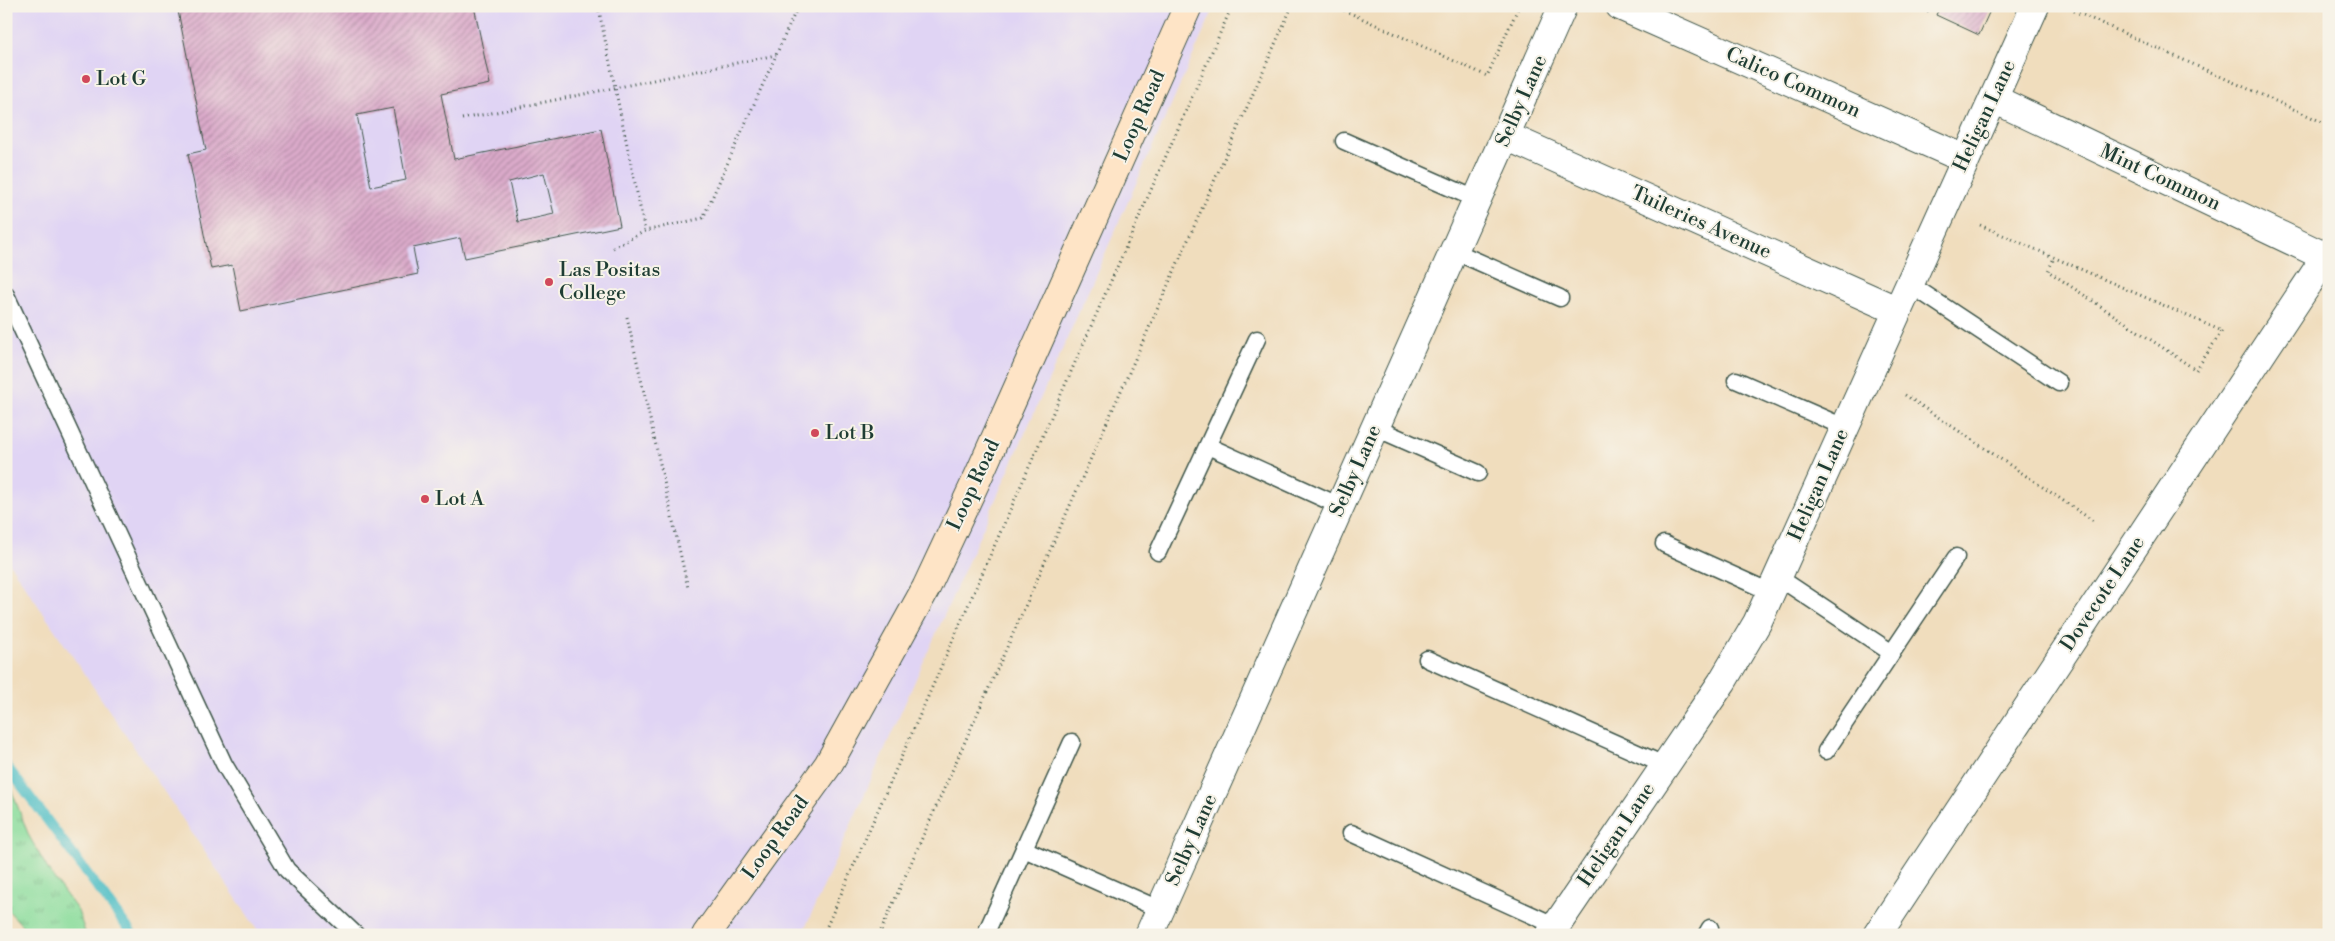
<svg xmlns="http://www.w3.org/2000/svg" width="2335" height="941" viewBox="0 0 2335 941" font-family="'Libre Bodoni',serif">
	<style>
		.built { fill: #e0d4f4 }
		.grass { fill: url(#grass-tufts); stroke: #568d68 }
		.lines { fill: none; stroke-linecap: round; stroke-linejoin: round }
		.stream { stroke: #51bfc6; stroke-width: 10 }
		.building { fill: url(#building-hatch); fill-rule: evenodd }
		.lane-casing { stroke: #3e5549; stroke-width: 19 }
		.street-casing { stroke: #3e5549; stroke-width: 30 }
		.secondary-casing { stroke: #3e5549; stroke-width: 30 }
		.path { stroke: #3e5549; stroke-width: 3; stroke-dasharray: 1 4; stroke-linecap: butt }
		.lane { stroke: #fff; stroke-width: 16 }
		.street { stroke: #fff; stroke-width: 28 }
		.secondary { stroke: #fee4c6; stroke-width: 28 }
		.poi-dot { fill: #d1495b; stroke: #f7f3e8; stroke-width: 2 }
		.labels { text-anchor: middle; dominant-baseline: central; stroke-width: 4; stroke-linejoin: round; paint-order: stroke }
		.poi-label { font-size: 20px; fill: #1f3d34; stroke: #f7f3e8; text-anchor: start }
		.street-label { font-size: 20px; fill: #1f3d34; stroke: #f7f3e8 }
	</style>
	<defs>
		<pattern id="grass-tufts" width="24" height="20" patternUnits="userSpaceOnUse" patternTransform="scale(1.25)"><rect width="24" height="20" fill="#8cdd9d"/><path d="M3 7l-1-3M5 7V3M7 7l1-3M15 17l-1-3M17 17v-4M19 17l1-3" fill="none" stroke="#72b481"/></pattern>
		<pattern id="building-hatch" width="6" height="6" patternUnits="userSpaceOnUse" patternTransform="scale(1.25)"><rect width="6" height="6" fill="#dbaaca"/><path d="M-1 1l2-2M0 6l6-6M5 7l2-2" fill="none" stroke="#b18ca5"/></pattern>
	</defs>
	<rect width="100%" height="100%" fill="#f7f3e8"/>
	<filter id="ink" filterUnits="userSpaceOnUse"><feTurbulence type="fractalNoise" baseFrequency=".02" numOctaves="2"/><feDisplacementMap in="SourceGraphic" scale="10" xChannelSelector="R" yChannelSelector="G"/><feConvolveMatrix kernelMatrix="1 2 1 2 8 2 1 2 1" color-interpolation-filters="sRGB"/></filter>
	<filter id="wash" filterUnits="userSpaceOnUse"><feTurbulence type="fractalNoise" baseFrequency=".0096" numOctaves="4" result="noise"/><feDisplacementMap in="SourceGraphic" scale="20" xChannelSelector="R" yChannelSelector="G"/><feGaussianBlur stdDeviation="1.12" result="paint"/><feColorMatrix in="noise" values="0 0 0 0 0 0 0 0 0 0 0 0 0 0 0 0 0 1.4 0 .05"/><feComposite in="paint" operator="in"/></filter>
	<g filter="url(#wash)">
		<rect width="100%" height="100%" fill="#f0ddbd"/>
		<path class="built" d="M 6,6 L 1215,6 L 802,935 L 261,935 L 6,558 Z"/>
		<path class="grass" d="M 6,776 L 29,836 L 50,873 L 78,911 L 86,935 L 31,935 L 6,908 Z"/>
		<g class="lines">
			<path class="stream" d="M 6,765 L 133,935"/>
		</g>
		<g id="blocks">
			<path class="building" d="M 177,6 L 474,6 L 490,84 L 441,94 L 454,159 L 601,129 L 620,226 L 465,258 L 460,238 L 413,248 L 418,274 L 241,311 L 232,265 L 211,269 L 188,154 L 206,150 ZM 393,108 L 406,180 L 371,187 L 357,115 ZM 544,173 L 554,214 L 518,222 L 509,182 Z
				M 1916,6 L 1930,6 L 1928,12 Z
				M 1940,6 L 1992,6 L 1979,35 L 1936,15 Z"/>
		</g>
	</g>
	<g filter="url(#ink)">
		<use href="#blocks" fill-opacity="0" stroke="#3e5549" stroke-width="1"/>
		<g class="lines">
			<defs>
				<path id="lane" d="M 1344,141 L 1478,200
					M 1454,251 L 1560,298
					M 1908,283 L 2059,383
					M 6,295 L 224,764 L 287,870 L 356,935
					M 1736,380 L 1844,427
					M 1376,428 L 1478,473
					M 1208,446 L 1340,506
					M 1664,544 L 1770,592
					M 1158,552 L 1257,339
					M 1778,577 L 1892,653
					M 1427,659 L 1664,765
					M 1826,751 L 1956,557
					M 1351,833 L 1556,926
					M 1024,849 L 1161,910
					M 985,935 L 1072,742
					M 1706,935 L 1710,928"/>
				<path id="street" d="M 1620,6 L 1965,159
					M 1994,99 L 2326,257
					M 1506,136 L 1896,310
					M 1149,935 L 1563,6
					M 1550,935 L 1722,682 L 1757,623 L 2035,6
					M 1877,935 L 2329,252"/>
				<path id="secondary" d="M 706,935 L 828,765 L 926,588 L 978,477 L 1188,6"/>
			</defs>
			<use href="#lane" class="lane-casing"/>
			<use href="#street" class="street-casing"/>
			<use href="#secondary" class="secondary-casing"/>
			<path class="path" d="M 598,6 L 645,231
				M 1335,6 L 1487,76 L 1519,6
				M 2074,11 L 2329,125
				M 462,119 L 776,55
				M 1980,225 L 2222,331 L 2196,370 L 2048,271 L 2054,258
				M 613,248 L 645,231 L 703,218 L 798,6
				M 627,317 L 688,588
				M 1905,395 L 2095,522
				M 823,935 L 1232,6
				M 879,935 L 1292,6"/>
			<use href="#lane" class="lane"/>
			<use href="#street" class="street"/>
			<use href="#secondary" class="secondary"/>
		</g>
	</g>
	<g class="poi-dot">
		<circle cx="86" cy="79" r="5"/>
		<circle cx="549" cy="282" r="5"/>
		<circle cx="815" cy="433" r="5"/>
		<circle cx="425" cy="499" r="5"/>
	</g>
	<g class="labels">
		<g class="poi-label">
			<text x="96" y="79">Lot G</text>
			<text x="559" y="270">Las Positas<tspan x="559" dy="23">College</tspan></text>
			<text x="825" y="433">Lot B</text>
			<text x="435" y="499">Lot A</text>
		</g>
		<g class="street-label">
			<text transform="translate(1793 83) rotate(24)">Calico Common</text>
			<text transform="translate(1522 101) rotate(-66)">Selby Lane</text>
			<text transform="translate(1140 116) rotate(-66)">Loop Road</text>
			<text transform="translate(1985 116) rotate(-65)">Heligan Lane</text>
			<text transform="translate(2160 178) rotate(25)">Mint Common</text>
			<text transform="translate(1701 223) rotate(24)">Tuileries Avenue</text>
			<text transform="translate(1356 471) rotate(-66)">Selby Lane</text>
			<text transform="translate(974 485) rotate(-65)">Loop Road</text>
			<text transform="translate(1819 485) rotate(-66)">Heligan Lane</text>
			<text transform="translate(2103 594) rotate(-56)">Dovecote Lane</text>
			<text transform="translate(1617 835) rotate(-56)">Heligan Lane</text>
			<text transform="translate(776 838) rotate(-54)">Loop Road</text>
			<text transform="translate(1192 840) rotate(-66)">Selby Lane</text>
		</g>
	</g>
	<rect width="2335" height="941" fill="none" stroke="#f7f3e8" stroke-width="25"/>
</svg>
